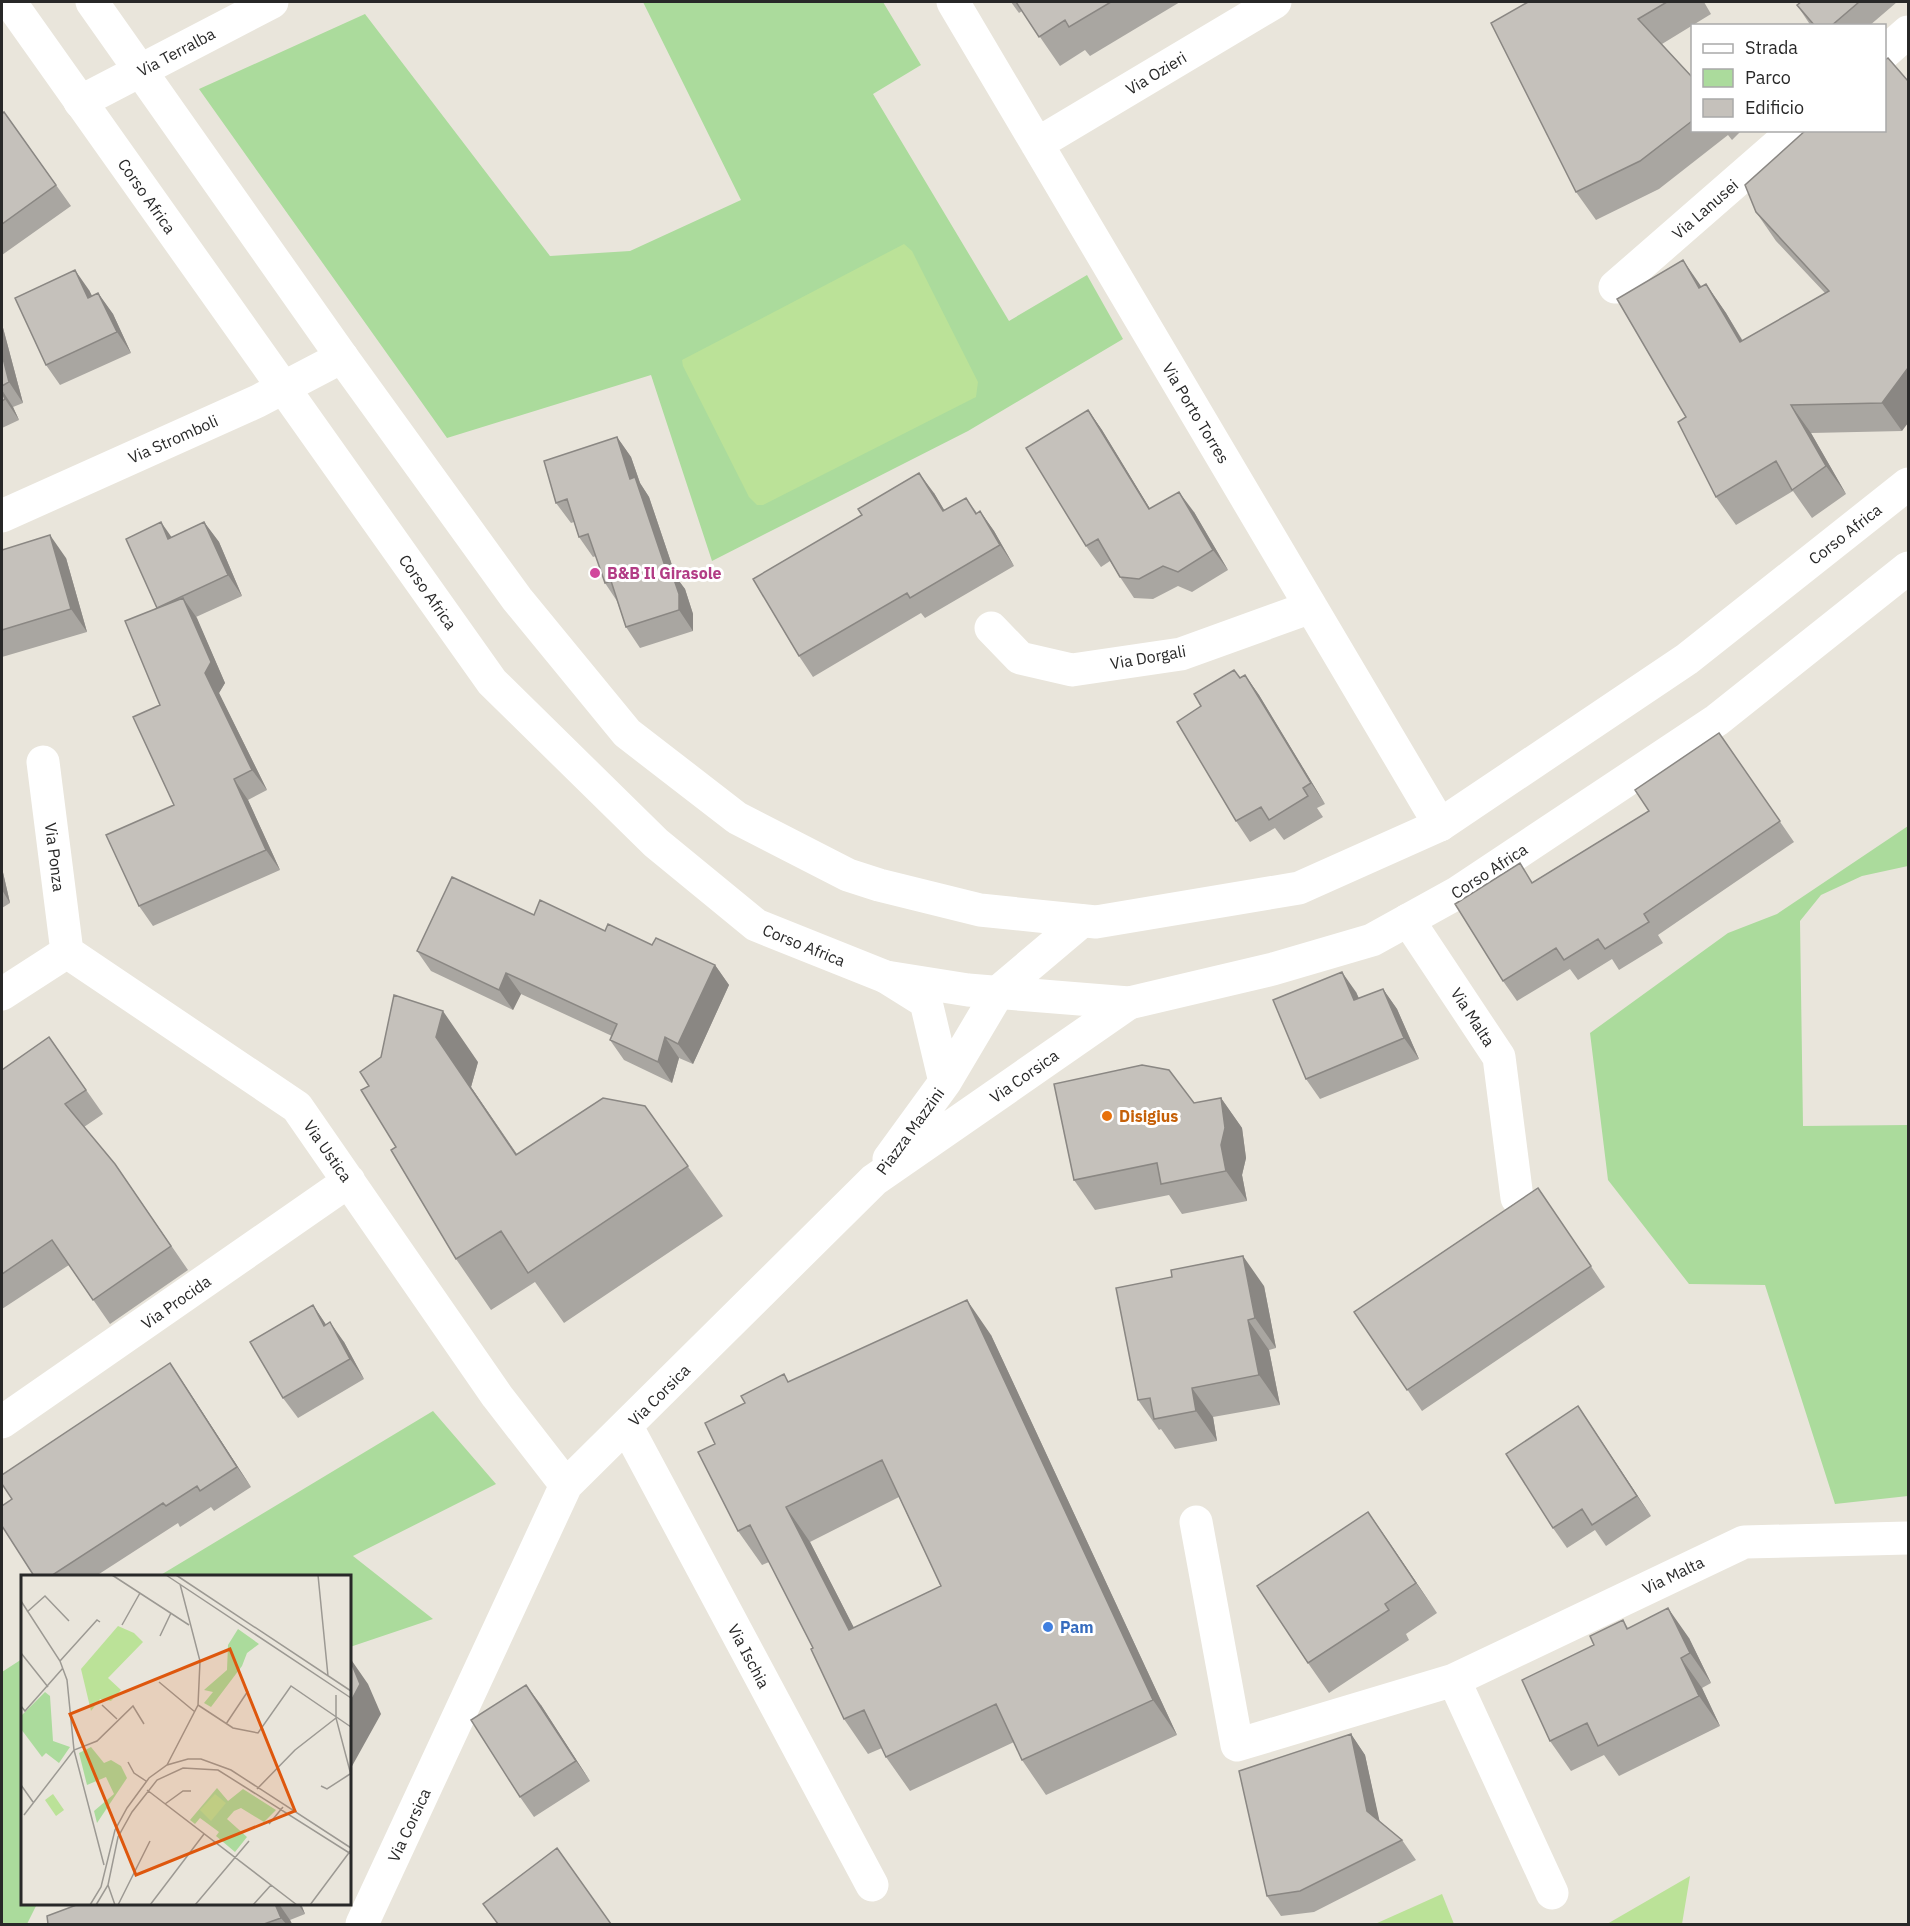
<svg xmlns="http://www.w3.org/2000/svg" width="1910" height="1926" viewBox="0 0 1910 1926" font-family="'IBM Plex Sans',sans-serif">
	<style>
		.green { fill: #abdb9c }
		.pitch { fill: #bbe298 }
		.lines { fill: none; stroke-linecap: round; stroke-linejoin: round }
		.minor { stroke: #fff; stroke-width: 33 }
		.tertiary { stroke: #fff; stroke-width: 33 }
		.wall { fill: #a9a6a1; fill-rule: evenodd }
		.shaded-wall { fill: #8a8783 }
		.building { fill: #c5c1bb; stroke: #8a8783; stroke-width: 1.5; fill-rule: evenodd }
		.hotel-dot { fill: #d1479c; stroke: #fff; stroke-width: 2 }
		.food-dot { fill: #e8710a; stroke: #fff; stroke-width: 2 }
		.shop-dot { fill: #3f7fe0; stroke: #fff; stroke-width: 2 }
		.labels { text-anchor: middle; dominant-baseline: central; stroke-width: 6; stroke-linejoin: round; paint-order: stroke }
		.street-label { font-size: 16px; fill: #282828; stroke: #fff }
		.hotel-label { font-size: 16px; font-weight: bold; fill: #b23c85; stroke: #fff; text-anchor: start }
		.food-label { font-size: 16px; font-weight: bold; fill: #c56008; stroke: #fff; text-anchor: start }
		.shop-label { font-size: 16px; font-weight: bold; fill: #366cbe; stroke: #fff; text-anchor: start }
		.inset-road { fill: none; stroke: #9c9993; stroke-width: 1.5 }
		.view { fill: #de570d; fill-opacity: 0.15; stroke: #de570d; stroke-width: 3 }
		.inset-edge { fill: none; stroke: #282828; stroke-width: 3 }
	</style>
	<rect width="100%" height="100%" fill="#e9e5db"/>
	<path class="green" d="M 643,2 L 883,2 L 921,65 L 873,94 L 1009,321 L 1087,275 L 1123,339 L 968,431 L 712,561 L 651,375 L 447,438 L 199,89 L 365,14 L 550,256 L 630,251 L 741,200 Z
		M 1908,826 L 1908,866 L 1862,876 L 1821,895 L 1800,921 L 1803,1126 L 1908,1125 L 1908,1496 L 1835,1504 L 1765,1285 L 1689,1284 L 1608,1180 L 1590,1033 L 1728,933 L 1777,914 Z
		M 433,1411 L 496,1484 L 353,1556 L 433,1619 L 350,1647 L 350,1576 L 159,1576 Z
		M 22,1659 L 22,1904 L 37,1904 L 27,1924 L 2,1924 L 2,1672 Z"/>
	<path class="pitch" d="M 904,244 L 912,251 L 978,382 L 976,397 L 763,505 L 757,505 L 749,497 L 683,366 L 682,360 Z
		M 1690,1876 L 1682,1924 L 1607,1924 Z
		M 1442,1894 L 1454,1924 L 1375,1924 Z"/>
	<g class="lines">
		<path class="minor" d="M 953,2 L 1440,825
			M 1884,53 L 1908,32
			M 80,102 L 272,2
			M 1037,144 L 1275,2
			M 1615,287 L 1795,130
			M 2,516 L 258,401 L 342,357
			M 991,628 L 1020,658 L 1072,670 L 1181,654 L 1311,607
			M 43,762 L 67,952
			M 1408,920 L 1499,1057 L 1517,1198
			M 886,977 L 926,1002 L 945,1082 L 889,1159
			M 2,994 L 67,952 L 297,1107 L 497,1396 L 566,1485
			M 945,1082 L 999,991 L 1082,921
			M 2,1422 L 349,1181
			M 627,1427 L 872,1885
			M 1196,1522 L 1237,1745 L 1454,1680 L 1744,1542 L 1908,1538
			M 1454,1680 L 1552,1893
			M 362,1924 L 566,1485 L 874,1180 L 1129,1003"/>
		<path class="tertiary" d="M 10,2 L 492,682 L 656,843 L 756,925 L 886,977 L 968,990 L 1129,1003 L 1273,969 L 1372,940 L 1457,893 L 1717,720 L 1908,568
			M 92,2 L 342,357 L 517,599 L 627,733 L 737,818 L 848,875 L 879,885 L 980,910 L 1096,922 L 1299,888 L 1440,825 L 1687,659 L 1908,484"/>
	</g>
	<path class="wall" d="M 1011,2 L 1180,2 L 1090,56 L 1085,50 L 1060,66 L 1022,11 L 1019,13 Z
		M 1528,2 L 1704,2 L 1711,14 L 1662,44 L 1692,77 L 1692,130 L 1742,130 L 1732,140 L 1728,135 L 1659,189 L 1596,220 L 1576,192 Z
		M 1801,2 L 1897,2 L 1869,26 L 1811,26 L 1797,5 Z
		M 4,112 L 71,206 L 2,255 L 2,114 Z
		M 1806,130 L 1902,431 L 1811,433 L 1846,494 L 1812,518 L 1793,491 L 1736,525 L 1716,497 L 1686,417 L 1701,287 L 1706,284 L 1726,313 L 1743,341 L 1825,293 L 1776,241 L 1756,212 Z
		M 89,290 L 92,296 L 98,293 L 113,314 L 131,353 L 60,385 L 46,365 Z
		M 2,324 L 23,403 L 13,407 L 19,420 L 2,428 Z
		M 1088,410 L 1102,430 L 1150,509 L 1194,512 L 1228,570 L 1192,592 L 1178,586 L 1153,599 L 1134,598 L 1120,577 L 1110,561 L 1101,567 L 1086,546 Z
		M 617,437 L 631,457 L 640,483 L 649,497 L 676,577 L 685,589 L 693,614 L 693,631 L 640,648 L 626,627 L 617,601 L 605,583 L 596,556 L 593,557 L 579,537 L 574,522 L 571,523 L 556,503 Z
		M 934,493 L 944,510 L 966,498 L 977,513 L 980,511 L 994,531 L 1014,566 L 925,618 L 921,613 L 813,677 L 799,656 Z
		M 204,522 L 219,542 L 242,596 L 196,617 L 225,683 L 219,693 L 267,790 L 248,800 L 280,870 L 153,926 L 139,906 L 174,805 L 160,705 L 157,608 L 172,537 Z
		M 2,550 L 66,558 L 87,632 L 2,657 Z
		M 1245,675 L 1259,695 L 1325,804 L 1317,808 L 1323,817 L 1284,840 L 1275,828 L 1250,842 L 1236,821 L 1201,706 Z
		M 1719,733 L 1794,842 L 1658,935 L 1663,943 L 1619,970 L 1612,959 L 1578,980 L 1570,969 L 1517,1001 L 1503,981 L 1533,882 L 1649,811 Z
		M 2,868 L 10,903 L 2,908 Z
		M 534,915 L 605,931 L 715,965 L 729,985 L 693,1064 L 679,1058 L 672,1083 L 624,1060 L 610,1040 L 612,1036 L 521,994 L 513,1010 L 431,971 L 417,951 Z
		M 1383,989 L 1397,1009 L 1419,1059 L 1320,1099 L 1306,1079 L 1356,992 L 1359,998 Z
		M 49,1037 L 103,1114 L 84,1127 L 115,1164 L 188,1270 L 110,1324 L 69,1265 L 2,1309 L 2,1070 Z
		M 478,1062 L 471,1087 L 517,1154 L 645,1106 L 723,1216 L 564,1323 L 535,1282 L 491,1310 L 456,1259 L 396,1147 L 369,1086 Z
		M 1221,1098 L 1242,1128 L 1246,1158 L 1242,1175 L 1247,1201 L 1182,1214 L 1169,1195 L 1095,1210 L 1074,1180 L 1194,1103 Z
		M 1538,1188 L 1605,1287 L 1422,1411 L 1354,1312 Z
		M 1264,1286 L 1276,1348 L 1269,1350 L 1280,1405 L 1213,1417 L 1217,1441 L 1175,1449 L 1161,1429 L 1159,1430 L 1138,1400 Z
		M 313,1305 L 326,1325 L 344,1342 L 364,1379 L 298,1418 L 283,1398 Z
		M 991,1335 L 1177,1735 L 1046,1795 L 1022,1760 L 1014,1742 L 910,1791 L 886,1757 L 882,1748 L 868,1754 L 844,1719 L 813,1648 L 769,1562 L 762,1565 L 738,1531 L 715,1444 L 789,1381 ZM 899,1497 L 941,1586 L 854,1628 L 810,1542 Z
		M 184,1384 L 251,1487 L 214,1511 L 211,1507 L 180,1527 L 178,1523 L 96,1576 L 34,1576 Z
		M 1578,1406 L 1651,1516 L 1606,1546 L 1595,1530 L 1567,1548 L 1553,1528 Z
		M 1368,1512 L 1437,1613 L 1406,1634 L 1409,1640 L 1329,1693 L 1308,1663 Z
		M 1623,1620 L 1628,1628 L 1689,1638 L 1711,1683 L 1702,1688 L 1720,1726 L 1619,1776 L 1604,1755 L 1571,1771 L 1550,1741 L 1594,1645 Z
		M 541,1705 L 590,1781 L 534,1817 L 520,1797 Z
		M 1351,1734 L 1365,1755 L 1379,1821 L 1402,1840 L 1416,1860 L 1314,1912 L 1281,1916 L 1267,1896 Z
		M 79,1904 L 301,1904 L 305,1914 L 290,1920 L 292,1924 L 48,1924 Z"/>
	<path class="shaded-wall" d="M 1683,260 L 1703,289 L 1699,288 Z
		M 75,270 L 89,290 L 103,318 L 88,298 Z
		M 1706,284 L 1726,313 L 1760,371 L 1740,342 Z
		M 98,293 L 113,314 L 131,353 L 117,332 Z
		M 2,324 L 23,403 L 9,382 L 2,354 Z
		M 1908,368 L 1908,423 L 1902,431 L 1882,403 Z
		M 2,390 L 13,407 L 19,420 L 5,399 Z
		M 1791,405 L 1811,433 L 1846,494 L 1826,466 Z
		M 1088,410 L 1102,430 L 1163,530 L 1149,509 Z
		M 617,437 L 631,457 L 640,483 L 649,497 L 676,577 L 685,589 L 693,614 L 693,631 L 679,610 L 666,569 L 630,479 Z
		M 919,473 L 934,493 L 957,531 L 943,511 Z
		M 1179,492 L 1194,512 L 1228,570 L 1213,550 Z
		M 980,511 L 994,531 L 1014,566 L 1000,545 Z
		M 161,522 L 175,542 L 168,539 Z
		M 204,522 L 219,542 L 242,596 L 228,575 Z
		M 50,535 L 66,558 L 87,632 L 71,609 Z
		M 183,598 L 197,618 L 225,683 L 219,693 L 267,790 L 252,770 L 205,673 Z
		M 1245,675 L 1259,695 L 1325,804 L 1311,783 Z
		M 234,779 L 248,800 L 280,870 L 266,850 Z
		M 2,868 L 10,903 L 2,890 Z
		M 715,965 L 729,985 L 693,1064 L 678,1044 Z
		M 1342,972 L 1356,992 L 1368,1021 L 1354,1000 Z
		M 506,973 L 521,994 L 513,1010 L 499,990 Z
		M 1383,989 L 1397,1009 L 1419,1059 L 1404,1038 Z
		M 443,1011 L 478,1062 L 471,1087 L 551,1205 L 436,1037 Z
		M 665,1037 L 679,1058 L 672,1083 L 658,1062 Z
		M 1221,1098 L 1242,1128 L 1246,1158 L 1242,1175 L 1247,1201 L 1226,1171 L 1221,1145 Z
		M 1243,1256 L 1264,1286 L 1276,1348 L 1255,1318 Z
		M 967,1300 L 991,1335 L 1177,1735 L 1153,1700 Z
		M 313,1305 L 327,1326 L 324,1326 Z
		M 1248,1320 L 1269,1350 L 1280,1405 L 1259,1375 Z
		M 330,1322 L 344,1342 L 364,1379 L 350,1359 Z
		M 170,1363 L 184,1384 L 251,1487 L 237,1467 Z
		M 1192,1388 L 1213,1417 L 1217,1441 L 1196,1411 Z
		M 1578,1406 L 1592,1427 L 1651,1516 L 1637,1496 Z
		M 786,1507 L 810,1542 L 873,1665 L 849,1630 Z
		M 1368,1512 L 1389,1542 L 1437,1613 L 1416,1583 Z
		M 1668,1608 L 1689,1638 L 1711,1683 L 1690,1653 Z
		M 350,1658 L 368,1684 L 381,1714 L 351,1768 L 350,1765 Z
		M 1681,1658 L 1702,1688 L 1720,1726 L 1699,1696 Z
		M 526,1685 L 541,1705 L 590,1781 L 576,1761 Z
		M 1351,1734 L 1365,1755 L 1382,1832 L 1367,1811 Z
		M 275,1904 L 279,1904 L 290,1920 L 292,1924 L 286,1924 L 281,1918 Z
		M 298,1904 L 301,1904 L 305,1914 Z"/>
	<path class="building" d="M 1016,2 L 1111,2 L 1069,27 L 1065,20 L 1039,37 Z
		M 1528,2 L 1667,2 L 1638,19 L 1692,77 L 1692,121 L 1640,161 L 1576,192 L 1491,23 Z
		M 1801,2 L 1859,2 L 1831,26 L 1815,26 L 1797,5 Z
		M 1888,58 L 1908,81 L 1908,368 L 1882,403 L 1791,405 L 1826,466 L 1792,490 L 1776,461 L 1716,497 L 1678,422 L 1686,417 L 1617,299 L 1683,260 L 1699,288 L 1706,284 L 1740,342 L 1829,291 L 1756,212 L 1745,185 L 1806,130 L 1884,130 L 1884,61 Z
		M 4,112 L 56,185 L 2,224 L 2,114 Z
		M 75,270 L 88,298 L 98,293 L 117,332 L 46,365 L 15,298 Z
		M 2,354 L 9,382 L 2,386 Z
		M 2,392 L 5,399 L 2,401 Z
		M 1088,410 L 1149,509 L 1179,492 L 1213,550 L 1178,572 L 1163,566 L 1139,579 L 1120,577 L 1098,539 L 1086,546 L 1026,448 Z
		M 617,437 L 630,479 L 635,477 L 666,569 L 670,568 L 679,594 L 679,610 L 626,627 L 611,581 L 605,583 L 588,534 L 579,537 L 567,499 L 556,503 L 544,461 Z
		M 919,473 L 943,511 L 966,498 L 976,514 L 980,511 L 1000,545 L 910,598 L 907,593 L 799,656 L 753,579 L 862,515 L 858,509 Z
		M 161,522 L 168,539 L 204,522 L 228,575 L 157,608 L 126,539 Z
		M 50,535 L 71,609 L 2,630 L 2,550 Z
		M 183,598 L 211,662 L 205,673 L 252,770 L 234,779 L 266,850 L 139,906 L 106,835 L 174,805 L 133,717 L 160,705 L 125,621 Z
		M 1234,670 L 1240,678 L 1245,675 L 1311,783 L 1303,788 L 1308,796 L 1269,820 L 1261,807 L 1236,821 L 1177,722 L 1201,706 L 1194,694 Z
		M 1719,733 L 1780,821 L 1644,914 L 1649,922 L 1605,949 L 1598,939 L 1564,960 L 1556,948 L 1503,981 L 1455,904 L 1520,863 L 1532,883 L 1649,811 L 1635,790 Z
		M 452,877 L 534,915 L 540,900 L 605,931 L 608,924 L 652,945 L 656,938 L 715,965 L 678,1044 L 665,1037 L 658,1062 L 610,1040 L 617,1024 L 506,973 L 499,990 L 417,951 Z
		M 1342,972 L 1354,1000 L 1383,989 L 1404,1038 L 1306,1079 L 1273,1000 Z
		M 394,995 L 443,1011 L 436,1037 L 516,1155 L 603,1098 L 645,1106 L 688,1166 L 528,1273 L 501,1231 L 456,1259 L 391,1150 L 396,1147 L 361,1090 L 369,1086 L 360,1072 L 381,1057 Z
		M 49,1037 L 86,1090 L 65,1104 L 115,1164 L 171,1246 L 93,1300 L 52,1240 L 2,1274 L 2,1070 Z
		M 1142,1065 L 1169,1070 L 1194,1103 L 1221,1098 L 1225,1128 L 1221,1145 L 1226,1171 L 1161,1184 L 1157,1163 L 1074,1180 L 1054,1084 Z
		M 1538,1188 L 1591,1266 L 1407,1390 L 1354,1312 Z
		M 1243,1256 L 1255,1318 L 1248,1320 L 1259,1375 L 1192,1388 L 1196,1411 L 1154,1419 L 1150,1398 L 1138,1400 L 1116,1288 L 1172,1277 L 1171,1270 Z
		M 967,1300 L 1153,1700 L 1022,1760 L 996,1704 L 886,1757 L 864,1710 L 844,1719 L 811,1649 L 813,1648 L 750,1525 L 738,1531 L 698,1452 L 715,1444 L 705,1423 L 745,1403 L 741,1396 L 784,1374 L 788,1382 ZM 882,1460 L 941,1586 L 849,1630 L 786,1507 Z
		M 313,1305 L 324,1326 L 330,1322 L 350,1359 L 283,1398 L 250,1342 Z
		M 170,1363 L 237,1467 L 200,1491 L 197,1486 L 166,1506 L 163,1503 L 51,1576 L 34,1576 L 2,1526 L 2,1506 L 12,1499 L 2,1484 L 2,1475 Z
		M 1578,1406 L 1637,1496 L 1592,1525 L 1582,1509 L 1553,1528 L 1506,1454 Z
		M 1368,1512 L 1416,1583 L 1385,1604 L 1389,1610 L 1308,1663 L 1257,1586 Z
		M 1668,1608 L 1690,1653 L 1681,1658 L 1699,1696 L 1598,1746 L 1587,1723 L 1550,1741 L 1522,1680 L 1594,1645 L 1590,1636 L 1623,1620 L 1627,1629 Z
		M 350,1660 L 360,1684 L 350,1703 Z
		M 526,1685 L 576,1761 L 520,1797 L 471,1720 Z
		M 1351,1734 L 1367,1811 L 1402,1840 L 1300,1891 L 1267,1896 L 1239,1771 Z
		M 557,1848 L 611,1924 L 498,1924 L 483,1904 Z
		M 79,1904 L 275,1904 L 281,1918 L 264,1924 L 48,1924 L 47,1916 Z"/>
	<circle class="hotel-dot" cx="595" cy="573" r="6"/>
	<circle class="food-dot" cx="1107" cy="1116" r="6"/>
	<circle class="shop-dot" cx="1048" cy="1627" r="6"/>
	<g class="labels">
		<g class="street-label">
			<text transform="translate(176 52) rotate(-28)">Via Terralba</text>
			<text transform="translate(1156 73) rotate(-31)">Via Ozieri</text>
			<text transform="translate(147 196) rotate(55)">Corso Africa</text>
			<text transform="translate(1705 209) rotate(-41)">Via Lanusei</text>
			<text transform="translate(1196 413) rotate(59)">Via Porto Torres</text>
			<text transform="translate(173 439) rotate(-24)">Via Stromboli</text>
			<text transform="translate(1845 534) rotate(-38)">Corso Africa</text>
			<text transform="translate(428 592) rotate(55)">Corso Africa</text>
			<text transform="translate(1148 657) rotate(-10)">Via Dorgali</text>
			<text transform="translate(55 857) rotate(83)">Via Ponza</text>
			<text transform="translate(1489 871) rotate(-33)">Corso Africa</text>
			<text transform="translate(804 945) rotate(22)">Corso Africa</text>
			<text transform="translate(1473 1017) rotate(57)">Via Malta</text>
			<text transform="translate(1024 1076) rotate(-35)">Via Corsica</text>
			<text transform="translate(910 1131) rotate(-54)">Piazza Mazzini</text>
			<text transform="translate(328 1151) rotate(55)">Via Ustica</text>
			<text transform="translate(176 1302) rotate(-35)">Via Procida</text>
			<text transform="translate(659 1395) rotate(-45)">Via Corsica</text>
			<text transform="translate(1673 1575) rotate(-26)">Via Malta</text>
			<text transform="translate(749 1656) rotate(62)">Via Ischia</text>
			<text transform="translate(409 1825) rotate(-65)">Via Corsica</text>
		</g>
		<g class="hotel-label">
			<text x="607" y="573">B&amp;B Il Girasole</text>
		</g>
		<g class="food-label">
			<text x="1119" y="1116">Disigius</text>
		</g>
		<g class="shop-label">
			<text x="1060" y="1627">Pam</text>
		</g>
	</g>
	<g transform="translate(21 1575)">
		<rect width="330" height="330" fill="#e9e5db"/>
		<path d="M 217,54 L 238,69 L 226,78 L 221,91 L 190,132 L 183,128 L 192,117 L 183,115 L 206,95 L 207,70 ZM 24,117 L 29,121 L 32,166 L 49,172 L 38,188 L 25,178 L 21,182 L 0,154 L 0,141 ZM 70,172 L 83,188 L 90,185 L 100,191 L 106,203 L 76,248 L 73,236 L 93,219 L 85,202 L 66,210 L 58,178 ZM 196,213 L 207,226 L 222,214 L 255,235 L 243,247 L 220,233 L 213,236 L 206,244 L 226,262 L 214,277 L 195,261 L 198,257 L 179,243 L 174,249 L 169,245 Z" fill="#abdb9c"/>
		<path d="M 97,51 L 113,58 L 122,67 L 87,103 L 100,115 L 90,126 L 79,124 L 70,136 L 60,94 ZM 32,219 L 43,235 L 35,241 L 24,225 ZM 194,219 L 205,228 L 190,246 L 179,235 Z" fill="#bbe298"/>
		<path class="inset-road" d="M 91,0 L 168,50M 145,0 L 330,123M 155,0 L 330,116M 297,0 L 307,101M 0,26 L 39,86 L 46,105 L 53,175 L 83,290M 6,37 L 24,21 L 48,46M 101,50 L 119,18M 139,61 L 150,38M 0,78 L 27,112M 39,86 L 76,45 L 79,47M 138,107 L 174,137M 315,120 L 315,143 L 330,200M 81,130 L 96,144M 177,130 L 212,153 L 237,158 L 270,111 L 330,152M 0,131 L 4,136 L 42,93M 205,149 L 227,116M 107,187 L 113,198 L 125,206M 146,190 L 177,130 L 179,86 L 159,9M 0,210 L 12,227M 300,211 L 306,214 L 329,199M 236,214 L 274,175 L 315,143M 126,215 L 276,330M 144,229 L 162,216 L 170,216M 3,240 L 53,175 L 76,166 L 112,131 L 123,149M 248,249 L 262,232M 87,310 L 94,330M 69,330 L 80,312 L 94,255 L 106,233 L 128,203 L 146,190 L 167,184 L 180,184 L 210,195 L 330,273M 75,330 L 87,310 L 97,262 L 111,237 L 136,205 L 162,193 L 197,195 L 330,279M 97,330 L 129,266M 129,330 L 183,259M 174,330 L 228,266M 232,330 L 250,310M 289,330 L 330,275"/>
		<path class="view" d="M 209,74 L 274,236 L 115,300 L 49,139 Z"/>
		<rect width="330" height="330" class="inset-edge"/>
	</g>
	<rect width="1910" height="1926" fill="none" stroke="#282828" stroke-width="6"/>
	<rect x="1691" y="24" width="195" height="108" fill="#ffffff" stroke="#a9a9a9" stroke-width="1.5"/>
	<rect x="1703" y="44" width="30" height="9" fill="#ffffff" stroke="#a9a9a9" stroke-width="1.5"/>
	<text x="1745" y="54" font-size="18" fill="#282828">Strada</text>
	<rect x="1703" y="69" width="30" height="18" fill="#abdb9c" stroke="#a9a9a9" stroke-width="1.5"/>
	<text x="1745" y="84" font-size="18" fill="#282828">Parco</text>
	<rect x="1703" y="99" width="30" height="18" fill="#c5c1bb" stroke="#a9a9a9" stroke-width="1.5"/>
	<text x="1745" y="114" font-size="18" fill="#282828">Edificio</text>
</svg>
